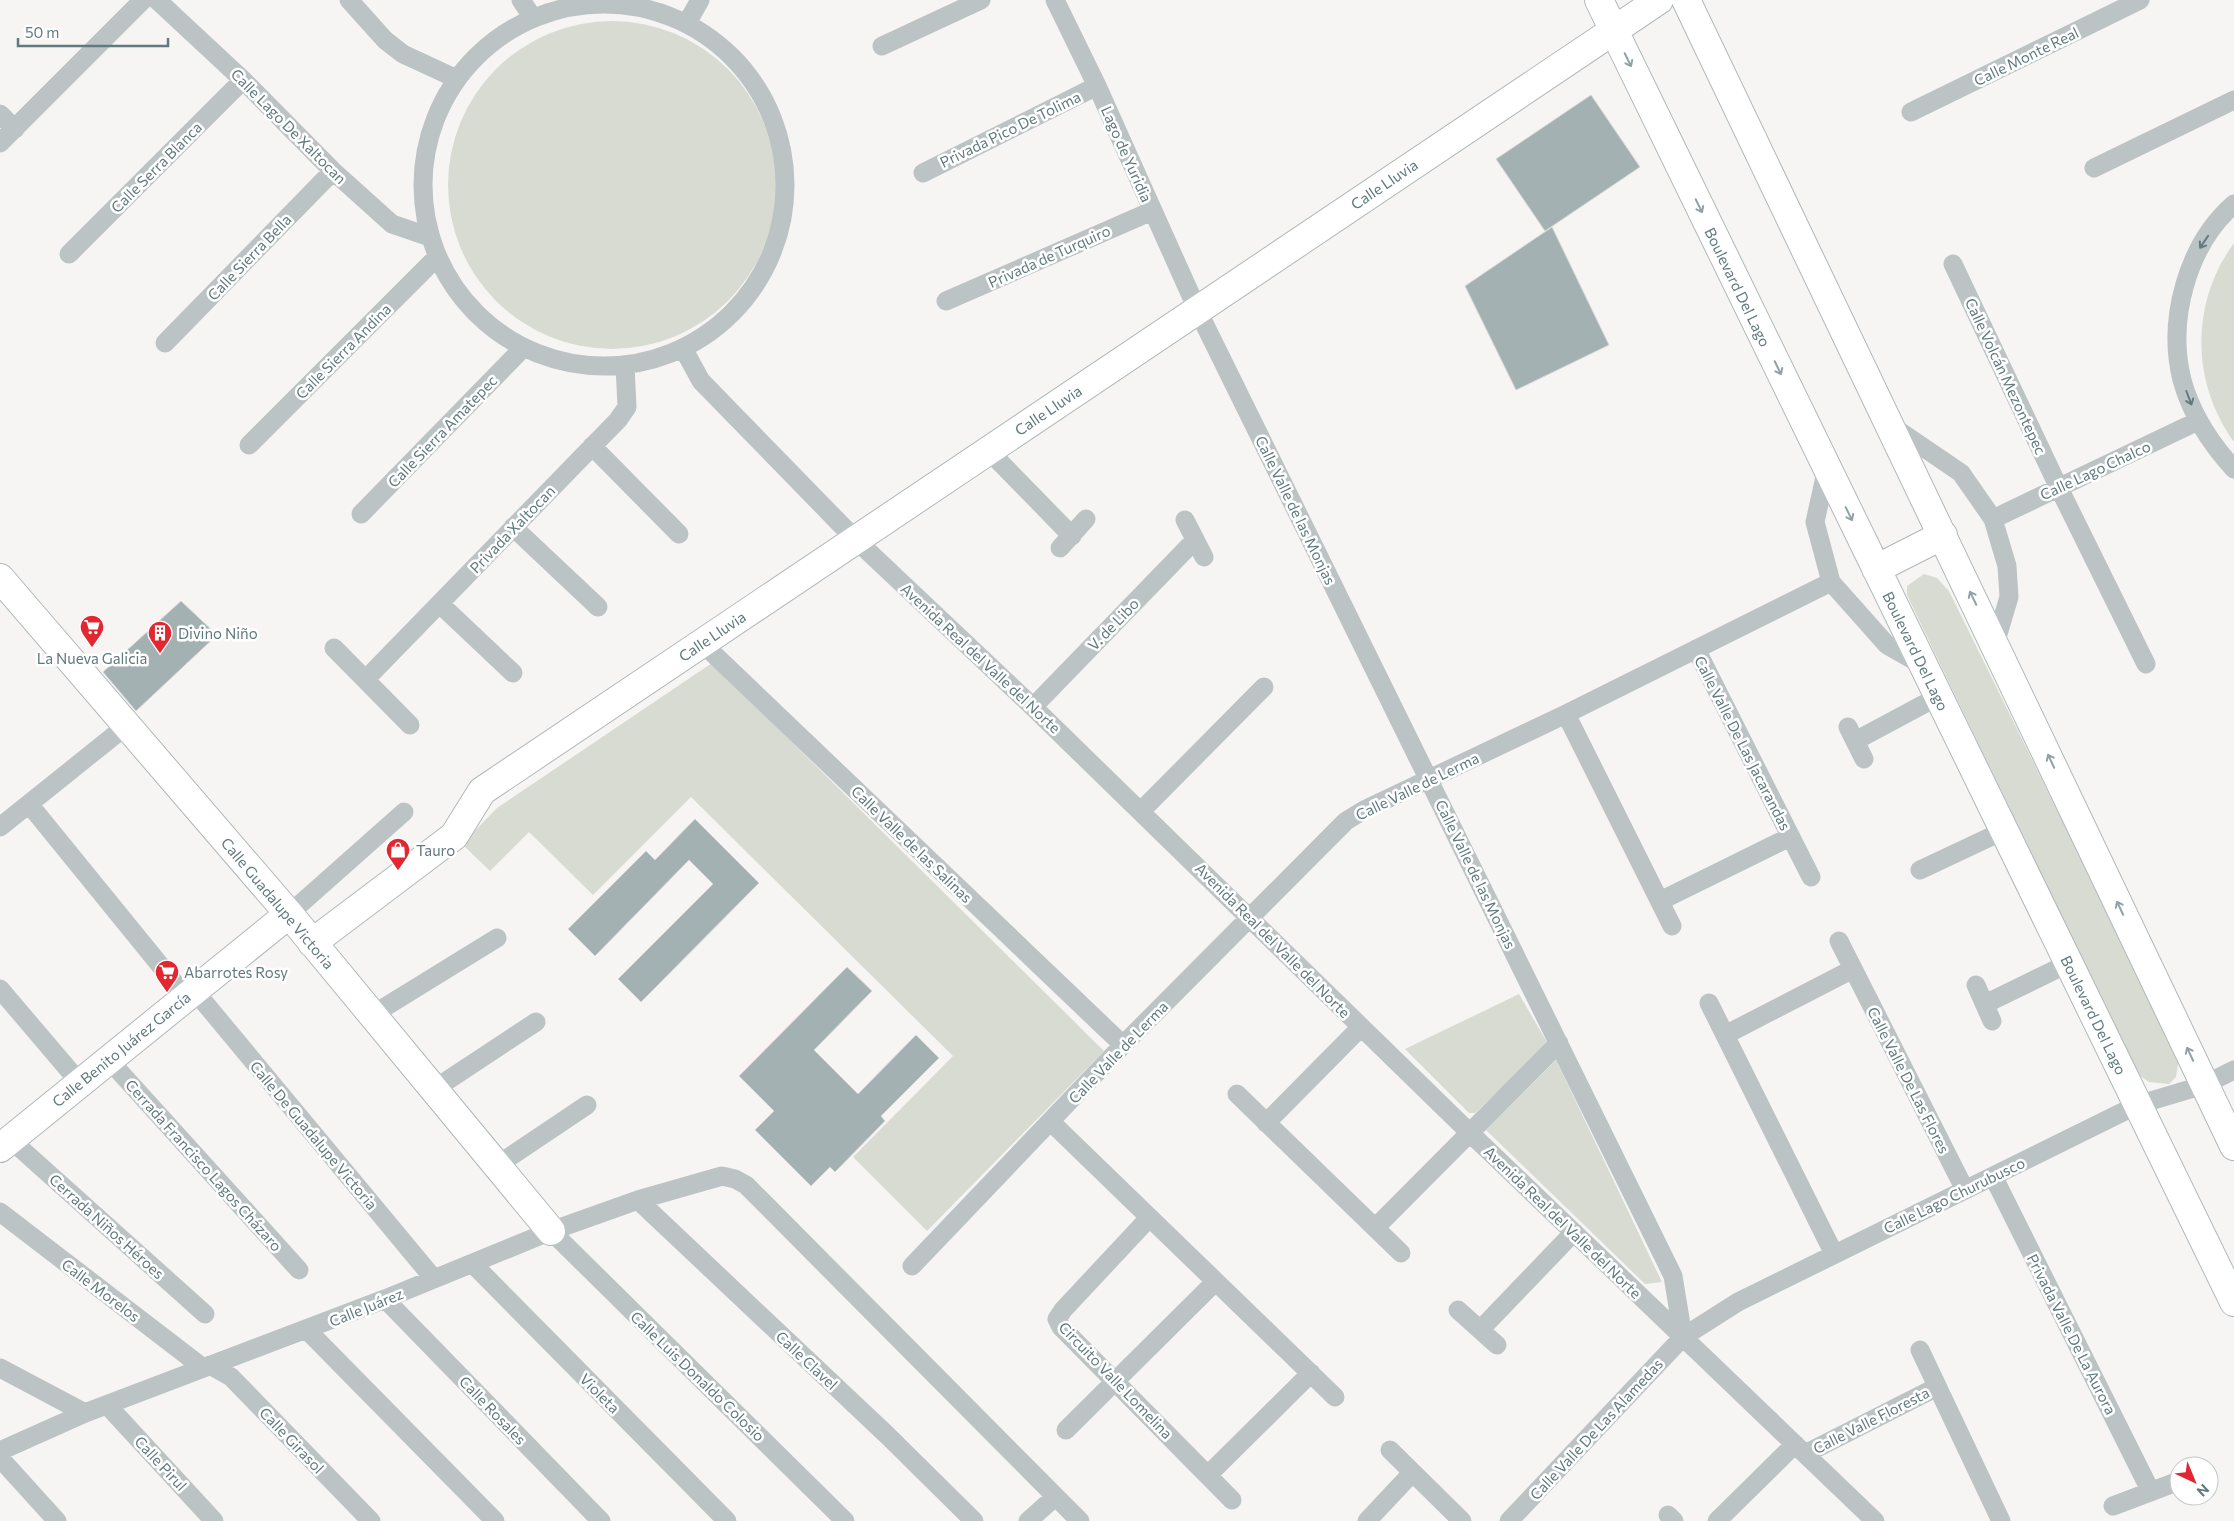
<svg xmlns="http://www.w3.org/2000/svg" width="2234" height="1521" viewBox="0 0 2234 1521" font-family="Commissioner,sans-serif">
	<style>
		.green { fill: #d8dbd2 }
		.building { fill: #a4b1b2; stroke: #d8d7d5 }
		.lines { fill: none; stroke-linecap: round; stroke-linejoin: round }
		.secondary-casing { stroke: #afb8ba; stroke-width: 30 }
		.street { stroke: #bcc3c5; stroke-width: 19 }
		.secondary { stroke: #fff; stroke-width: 28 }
		.oneway { stroke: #90a2a5 }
		.oneway2 { stroke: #617a7e }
		.labels { text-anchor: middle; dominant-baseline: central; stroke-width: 5; stroke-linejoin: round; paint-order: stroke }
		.street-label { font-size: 15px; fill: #617a7e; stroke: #fff }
		.poi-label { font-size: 15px; fill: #617a7e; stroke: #fff; text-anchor: start }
	</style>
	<rect width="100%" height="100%" fill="#f6f5f3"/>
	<path class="green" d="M448 185a164 164 0 1 1 328 0a164 164 0 1 1-328 0Z
		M 2234,243 L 2234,442 C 2191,382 2190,303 2234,243 Z
		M 1924,574 L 1937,578 L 1949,591 L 2179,1058 L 2176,1077 L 2169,1084 L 2149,1082 L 2137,1074 L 1907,595 L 1907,586 Z
		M 712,663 L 1104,1051 L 927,1231 L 853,1157 L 953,1056 L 691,797 L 593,895 L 529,832 L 490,871 L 462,844 L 497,808 Z
		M 1519,994 L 1548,1044 L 1475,1113 L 1469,1113 L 1405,1049 Z
		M 1556,1060 L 1662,1282 L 1645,1284 L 1486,1130 Z"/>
	<path class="building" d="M 1591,95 L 1640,167 L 1545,231 L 1496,159 Z
		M 1552,227 L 1609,345 L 1516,390 L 1465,286 Z
		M 181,601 L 217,635 L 136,711 L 103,672 Z
		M 695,819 L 759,883 L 641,1002 L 618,979 L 713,884 L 689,860 L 595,956 L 568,929 L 646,851 L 655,860 Z
		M 847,967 L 872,991 L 814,1050 L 858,1094 L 916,1035 L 939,1058 L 881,1116 L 885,1121 L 835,1172 L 830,1167 L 811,1186 L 755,1130 L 774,1111 L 739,1076 Z"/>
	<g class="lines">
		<defs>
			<path id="secondary" d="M 1599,0 L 2234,1302
				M 1686,0 L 2234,1146
				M 1876,569 L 1943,535
				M 0,578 L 289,914 L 551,1231
				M 312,943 L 454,836 L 482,791 L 1659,0
				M 0,1148 L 289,914"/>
		</defs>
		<use href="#secondary" class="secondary-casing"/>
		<path class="street" d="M 157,0 L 243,80 L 333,171 L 392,224 L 430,237
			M 349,0 L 385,40 L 403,54 L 457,79
			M 521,0 L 533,18
			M 1055,0 L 1097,86 L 1197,309 L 1673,1276 L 1683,1337
			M423 185a181 181 0 1 1 362 0a181 181 0 1 1-362 0Z
			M 687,23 L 700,0
			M 882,46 L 981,0
			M 1911,112 L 2140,0
			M 0,114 L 15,129
			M 0,143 L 143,0
			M 2094,168 L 2234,100
			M 923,173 L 1097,86
			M 2234,204 C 2187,245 2167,320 2182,380 C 2191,413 2211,444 2234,469
			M 69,254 L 243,80
			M 1953,264 L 2059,488 L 2146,664
			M 946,301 L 1152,211
			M 165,343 L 333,171
			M 683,348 L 701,381 L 855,539 L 1033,707 L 1470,1133 L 1875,1521
			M 1889,424 L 1961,473 L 1993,519 L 2007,566 L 2009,597 L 1995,644
			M 249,445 L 437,257
			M 592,446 L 679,534
			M 988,450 L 1072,536
			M 1827,468 L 1815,522 L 1831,582 L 1887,645 L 1924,666
			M 361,514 L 523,348
			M 1993,519 L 2198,421
			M 1185,520 L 1204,557
			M 513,527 L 598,607
			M 1060,548 L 1086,519
			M 440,604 L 513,673
			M 702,643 L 1123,1045
			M 334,648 L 410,725
			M 1696,649 L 1811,877
			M 366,679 L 618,420 L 627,407 L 625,365
			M 1033,707 L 1194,541
			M 1566,714 L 1672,926
			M 1848,727 L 1864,759
			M 1855,741 L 1939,696
			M 29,804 L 186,997
			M 1141,811 L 1264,687
			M 0,827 L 126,726
			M 1920,870 L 2005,830
			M 1660,901 L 1790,837
			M 289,914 L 404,812
			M 1839,941 L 1965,1190
			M 1976,985 L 1992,1021
			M 0,989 L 80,1083
			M 194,990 L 434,1279
			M 1709,1003 L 1834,1254
			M 1985,1004 L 2069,963
			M 372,1015 L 497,938
			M 1725,1035 L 1853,969
			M 109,1060 L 299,1270
			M 433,1090 L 536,1022
			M 1237,1094 L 1401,1253
			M 1051,1122 L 1335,1397
			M 1266,1123 L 1361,1027
			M 10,1139 L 205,1314
			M 496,1166 L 587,1105
			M 1993,1176 L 2151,1492
			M 638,1200 L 888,1436 L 974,1521
			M 0,1212 L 202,1367
			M 1149,1218 L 1063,1310 L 1057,1319 L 1061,1327 L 1232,1500
			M 1375,1228 L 1559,1043
			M 551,1231 L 845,1521
			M 473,1264 L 727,1521
			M 912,1266 L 1123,1045 L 1346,821 L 1364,810 L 1566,714 L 1831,582
			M 385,1299 L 601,1521
			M 1458,1310 L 1497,1345
			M 307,1330 L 495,1521
			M 1480,1330 L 1574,1232
			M 1920,1350 L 2001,1521
			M 210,1365 L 231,1377 L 371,1521
			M 0,1368 L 85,1413
			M 108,1406 L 214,1521
			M 1066,1430 L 1215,1282
			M 1390,1450 L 1462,1521
			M 0,1451 L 85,1413 L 385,1299 L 551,1231 L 638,1200 L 722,1176 L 735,1179 L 746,1185 L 1080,1521
			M 1805,1454 L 1937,1387
			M 0,1458 L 57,1521
			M 1208,1475 L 1311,1373
			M 2113,1506 L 2179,1481
			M 1668,1515 L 1674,1521
			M 1028,1521 L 1055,1497
			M 1367,1521 L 1412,1473
			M 1509,1521 L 1683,1337 L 1738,1302 L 2137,1105 L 2204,1085 L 2234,1070
			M 1717,1521 L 1795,1444"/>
		<use href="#secondary" class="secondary"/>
	</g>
	<defs><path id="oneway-shaft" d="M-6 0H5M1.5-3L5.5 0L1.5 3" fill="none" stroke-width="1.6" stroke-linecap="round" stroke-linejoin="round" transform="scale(1.25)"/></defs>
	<g class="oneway">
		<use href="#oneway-shaft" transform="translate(1628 60) rotate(64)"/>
		<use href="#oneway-shaft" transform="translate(1699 206) rotate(64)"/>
		<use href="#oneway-shaft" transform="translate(1778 368) rotate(64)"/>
		<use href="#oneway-shaft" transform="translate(1849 514) rotate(64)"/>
		<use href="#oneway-shaft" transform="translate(1973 598) rotate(-116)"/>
		<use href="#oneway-shaft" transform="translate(2051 761) rotate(-115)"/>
		<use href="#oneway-shaft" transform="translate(2120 908) rotate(-115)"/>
		<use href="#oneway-shaft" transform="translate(2190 1054) rotate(-115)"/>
	</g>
	<g class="oneway2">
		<use href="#oneway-shaft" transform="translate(2204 242) rotate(124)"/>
		<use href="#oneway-shaft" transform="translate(2189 398) rotate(69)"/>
	</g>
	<defs>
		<symbol id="supermarket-pin" viewBox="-11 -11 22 30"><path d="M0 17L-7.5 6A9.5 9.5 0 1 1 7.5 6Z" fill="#e22731" stroke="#fff"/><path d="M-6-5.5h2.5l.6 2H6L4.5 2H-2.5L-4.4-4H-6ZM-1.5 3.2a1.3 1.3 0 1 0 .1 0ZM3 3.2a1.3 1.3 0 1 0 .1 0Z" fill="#fff"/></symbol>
		<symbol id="building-pin" viewBox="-11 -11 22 30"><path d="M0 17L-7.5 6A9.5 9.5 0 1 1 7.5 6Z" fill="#e22731" stroke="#fff"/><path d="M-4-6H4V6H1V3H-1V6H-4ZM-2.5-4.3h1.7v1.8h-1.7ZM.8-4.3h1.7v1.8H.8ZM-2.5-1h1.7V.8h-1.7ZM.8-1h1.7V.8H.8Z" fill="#fff"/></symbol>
		<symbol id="shop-pin" viewBox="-11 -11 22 30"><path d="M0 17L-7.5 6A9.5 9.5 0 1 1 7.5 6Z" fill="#e22731" stroke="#fff"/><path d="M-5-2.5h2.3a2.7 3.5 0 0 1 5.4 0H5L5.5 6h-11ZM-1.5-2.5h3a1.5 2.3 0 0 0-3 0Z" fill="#fff"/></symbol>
	</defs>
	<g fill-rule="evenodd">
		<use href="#supermarket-pin" x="78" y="613" width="28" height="38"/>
		<use href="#building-pin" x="146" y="619" width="28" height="38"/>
		<use href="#shop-pin" x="384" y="836" width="28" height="38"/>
		<use href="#supermarket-pin" x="153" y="958" width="28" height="38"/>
	</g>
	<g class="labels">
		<g class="street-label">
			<text transform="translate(2026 56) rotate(-26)">Calle Monte Real</text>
			<text transform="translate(289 126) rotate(45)">Calle Lago De Xaltocan</text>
			<text transform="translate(1010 129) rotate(-26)">Privada Pico De Tolima</text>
			<text transform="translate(1127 154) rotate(66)">Lago de Yuridia</text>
			<text transform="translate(156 167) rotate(-45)">Calle Serra Blanca</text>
			<text transform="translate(1384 184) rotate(-34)">Calle Lluvia</text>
			<text transform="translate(1049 256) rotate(-24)">Privada de Turquiro</text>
			<text transform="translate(249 257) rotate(-46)">Calle Sierra Bella</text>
			<text transform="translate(1738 287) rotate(64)">Boulevard Del Lago</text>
			<text transform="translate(343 351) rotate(-45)">Calle Sierra Andina</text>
			<text transform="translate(2006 376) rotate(65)">Calle Volcán Mezontepec</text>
			<text transform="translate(1048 410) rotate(-34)">Calle Lluvia</text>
			<text transform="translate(442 431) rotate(-46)">Calle Sierra Amatepec</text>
			<text transform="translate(2095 470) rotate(-25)">Calle Lago Chalco</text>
			<text transform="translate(1296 510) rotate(64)">Calle Valle de las Monjas</text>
			<text transform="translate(512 529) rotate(-46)">Privada Xaltocan</text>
			<text transform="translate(1113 624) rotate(-46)">V. de Libo</text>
			<text transform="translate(712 636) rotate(-34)">Calle Lluvia</text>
			<text transform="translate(1916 651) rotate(64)">Boulevard Del Lago</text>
			<text transform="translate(981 658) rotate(43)">Avenida Real del Valle del Norte</text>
			<text transform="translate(1743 743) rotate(63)">Calle Valle De Las Jacarandas</text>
			<text transform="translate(1417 786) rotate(-26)">Calle Valle de Lerma</text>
			<text transform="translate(912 844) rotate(44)">Calle Valle de las Salinas</text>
			<text transform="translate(1476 874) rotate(64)">Calle Valle de las Monjas</text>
			<text transform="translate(278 903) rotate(50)">Calle Guadalupe Victoria</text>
			<text transform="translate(1273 940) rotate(45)">Avenida Real del Valle del Norte</text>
			<text transform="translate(2094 1015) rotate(64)">Boulevard Del Lago</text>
			<text transform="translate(121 1049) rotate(-39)">Calle Benito Juárez García</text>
			<text transform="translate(1118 1052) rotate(-46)">Calle Valle de Lerma</text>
			<text transform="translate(1909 1080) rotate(63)">Calle Valle De Las Flores</text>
			<text transform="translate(314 1135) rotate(50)">Calle De Guadalupe Victoria</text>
			<text transform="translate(204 1165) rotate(48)">Cerrada Francisco Lagos Cházaro</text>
			<text transform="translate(1954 1195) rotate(-26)">Calle Lago Churubusco</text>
			<text transform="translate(1563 1222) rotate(44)">Avenida Real del Valle del Norte</text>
			<text transform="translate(107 1226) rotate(42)">Cerrada Niños Héroes</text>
			<text transform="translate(101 1290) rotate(37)">Calle Morelos</text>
			<text transform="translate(366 1307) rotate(-22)">Calle Juárez</text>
			<text transform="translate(2072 1334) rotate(63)">Privada Valle De La Aurora</text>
			<text transform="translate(807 1360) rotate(43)">Calle Clavel</text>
			<text transform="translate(698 1376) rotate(44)">Calle Luis Donaldo Colosio</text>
			<text transform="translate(1116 1380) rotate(46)">Circuito Valle Lomelina</text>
			<text transform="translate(600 1393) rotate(45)">Violeta</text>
			<text transform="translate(493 1410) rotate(46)">Calle Rosales</text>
			<text transform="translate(1871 1420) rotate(-27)">Calle Valle Floresta</text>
			<text transform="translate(1596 1429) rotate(-47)">Calle Valle De Las Alamedas</text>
			<text transform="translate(292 1440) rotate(46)">Calle Girasol</text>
			<text transform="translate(161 1463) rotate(47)">Calle Pirul</text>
		</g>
		<g class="poi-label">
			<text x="178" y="633">Divino Niño</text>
			<text x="92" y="658" text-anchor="middle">La Nueva Galicia</text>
			<text x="416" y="850">Tauro</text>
			<text x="184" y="972">Abarrotes Rosy</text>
		</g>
	</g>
	<g transform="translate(2194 1481) rotate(136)"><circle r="24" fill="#ffffff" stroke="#c0cacb"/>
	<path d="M0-4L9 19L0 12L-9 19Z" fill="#e22731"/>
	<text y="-8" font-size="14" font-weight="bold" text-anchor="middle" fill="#617a7e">N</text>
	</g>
	<path d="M18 38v8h150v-8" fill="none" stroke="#617a7e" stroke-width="2.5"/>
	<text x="25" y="38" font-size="15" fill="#617a7e" stroke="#ffffff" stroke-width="4" paint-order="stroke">50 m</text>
</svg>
